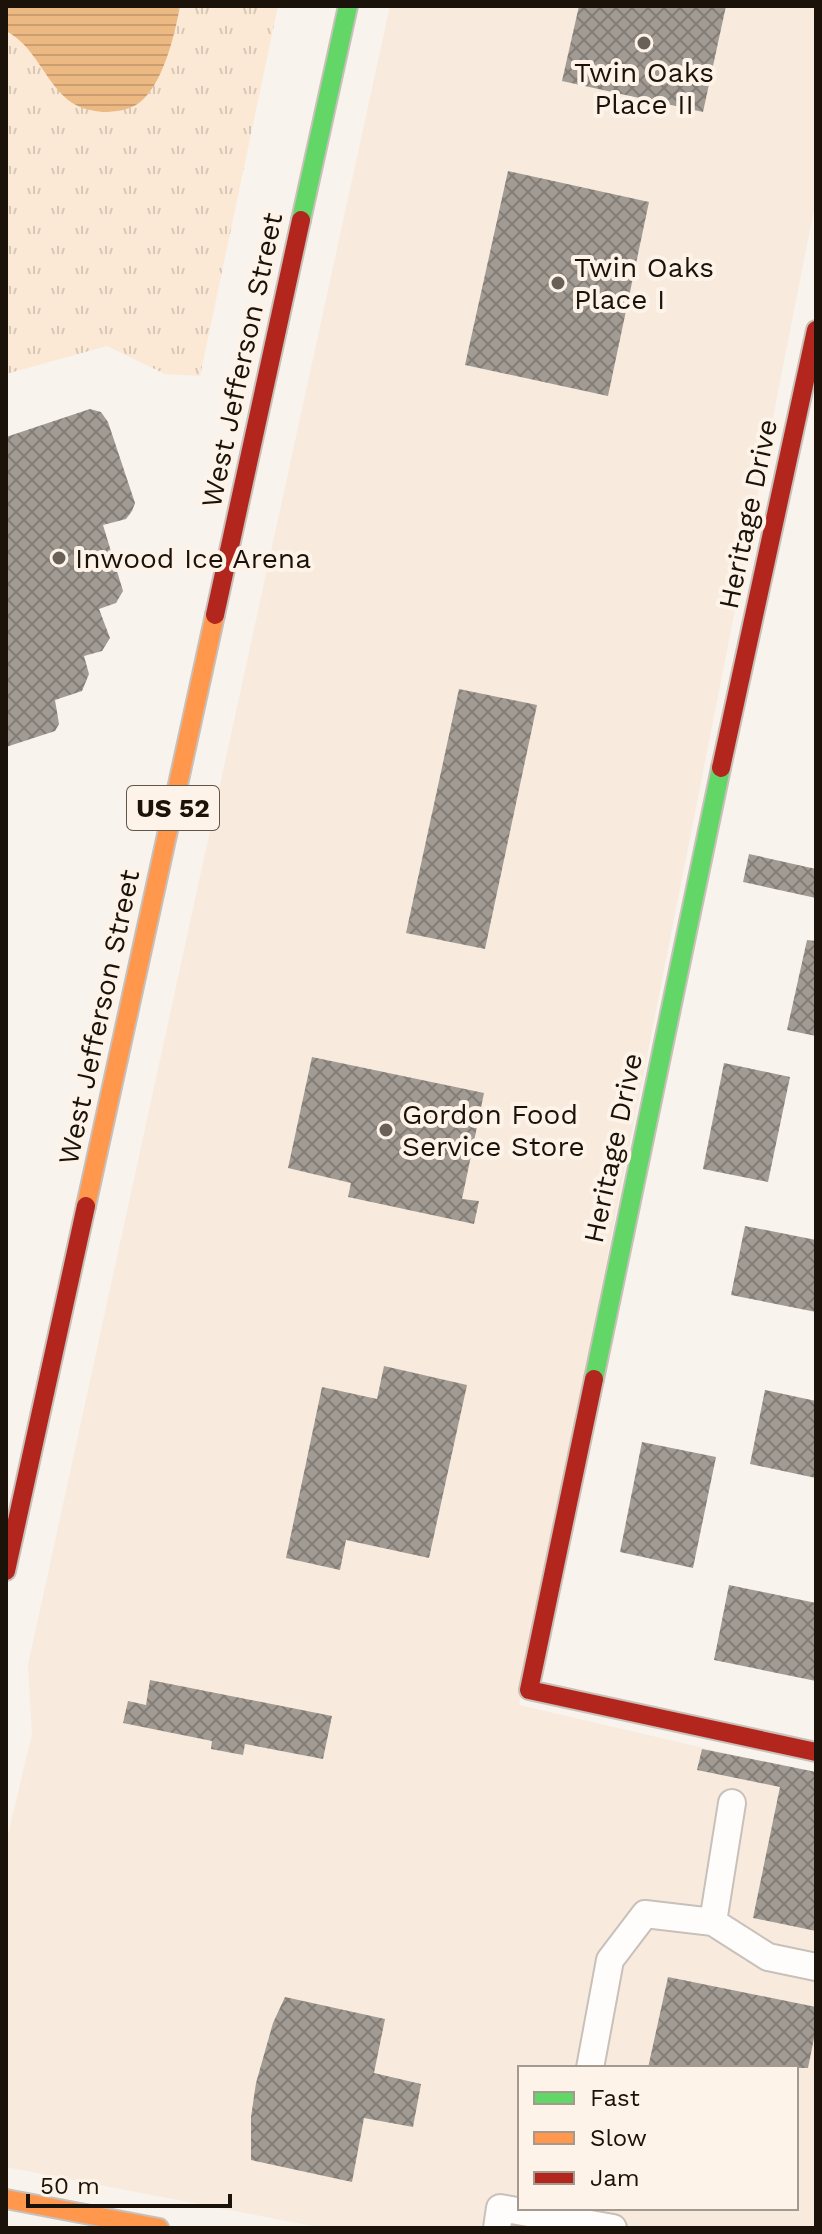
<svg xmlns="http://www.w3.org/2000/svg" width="822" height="2234" viewBox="0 0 822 2234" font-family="'Work Sans',sans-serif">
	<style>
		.built { fill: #f8eadd; fill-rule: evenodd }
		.grass { fill: url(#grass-tufts) }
		.water { fill: url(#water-rules) }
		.building { fill: url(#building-cross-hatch) }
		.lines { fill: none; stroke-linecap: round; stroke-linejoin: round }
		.street-casing { stroke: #c8c0b9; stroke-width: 30 }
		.fast-casing { stroke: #c8c0b9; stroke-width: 22 }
		.slow-casing { stroke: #c8c0b9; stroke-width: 22 }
		.jam-casing { stroke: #c8c0b9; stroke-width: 22 }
		.street { stroke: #fefdfc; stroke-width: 26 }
		.fast { stroke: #63d668; stroke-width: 18 }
		.slow { stroke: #ff974d; stroke-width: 18 }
		.jam { stroke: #b3261e; stroke-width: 18 }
		.poi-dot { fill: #696159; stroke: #fef3e8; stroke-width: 3 }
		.labels { text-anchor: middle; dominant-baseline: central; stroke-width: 8; stroke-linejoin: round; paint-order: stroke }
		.shield { fill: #fef3e8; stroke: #5f564c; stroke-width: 2 }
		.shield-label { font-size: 26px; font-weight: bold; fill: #1b1209 }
		.poi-label { font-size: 28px; fill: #1b1209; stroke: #fef3e8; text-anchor: start }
		.street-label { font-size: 28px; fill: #1b1209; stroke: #fef3e8 }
	</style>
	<defs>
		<pattern id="grass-tufts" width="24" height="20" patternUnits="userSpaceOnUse" patternTransform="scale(2)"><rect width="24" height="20" fill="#fbe9d6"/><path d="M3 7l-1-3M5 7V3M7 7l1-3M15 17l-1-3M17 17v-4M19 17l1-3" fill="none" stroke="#d7c7b6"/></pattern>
		<pattern id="water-rules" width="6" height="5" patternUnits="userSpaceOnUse" patternTransform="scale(2)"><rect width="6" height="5" fill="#ecb983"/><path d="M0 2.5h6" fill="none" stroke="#ca9e70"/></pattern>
		<pattern id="building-cross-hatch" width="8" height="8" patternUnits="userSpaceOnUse" patternTransform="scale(2)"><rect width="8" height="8" fill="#a29b94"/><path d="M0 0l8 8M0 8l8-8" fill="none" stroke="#837d77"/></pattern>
	</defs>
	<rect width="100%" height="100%" fill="#f9f3ed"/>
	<path class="built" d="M 390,6 L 816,6 L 816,199 L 519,1705 L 816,1774 L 816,2228 L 323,2228 L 6,2167 L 6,1843 L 32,1734 L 28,1665 ZM 520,2068 L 796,2068 L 796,2208 L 520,2208 Z"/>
	<path class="grass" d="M 6,6 L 278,6 L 200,376 L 165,374 L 107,346 L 6,374 Z"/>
	<path class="water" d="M 6,6 L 180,6 C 175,34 163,85 139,103 C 129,110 115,112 103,112 C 91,111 78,108 68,100 C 44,80 35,46 6,31 Z"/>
	<path class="building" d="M 579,6 L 726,6 L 703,112 L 562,81 Z
		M 508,171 L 649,202 L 608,396 L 465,365 Z
		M 90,409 L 101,412 L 108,422 L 135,503 L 132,511 L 126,519 L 103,525 L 123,591 L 116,603 L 99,609 L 110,638 L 102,651 L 84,656 L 89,674 L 82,691 L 55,700 L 59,724 L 55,731 L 6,747 L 6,437 Z
		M 459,689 L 537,705 L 485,949 L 406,933 Z
		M 749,854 L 816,869 L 816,898 L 743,882 Z
		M 807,940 L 816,941 L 816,1036 L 787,1030 Z
		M 312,1057 L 484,1093 L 462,1199 L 479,1201 L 474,1224 L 348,1197 L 351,1183 L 288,1168 Z
		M 724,1063 L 790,1077 L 768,1182 L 703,1169 Z
		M 745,1226 L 816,1240 L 816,1312 L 731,1295 Z
		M 384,1366 L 467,1385 L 429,1558 L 346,1540 L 340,1570 L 286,1558 L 322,1387 L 377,1399 Z
		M 765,1390 L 816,1401 L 816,1478 L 750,1464 Z
		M 642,1442 L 716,1457 L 693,1568 L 620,1552 Z
		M 729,1585 L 816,1603 L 816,1681 L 714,1660 Z
		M 150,1680 L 332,1716 L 323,1759 L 245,1744 L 243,1755 L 211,1749 L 212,1741 L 123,1723 L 128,1701 L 146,1705 Z
		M 702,1749 L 816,1772 L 816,1931 L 753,1918 L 780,1787 L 697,1770 Z
		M 668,1977 L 816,2007 L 816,2028 L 808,2068 L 648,2068 Z
		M 285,1997 L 385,2019 L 374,2073 L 421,2084 L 413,2127 L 364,2118 L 352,2182 L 251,2160 L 251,2117 L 256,2083 L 273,2023 Z"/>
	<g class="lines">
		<defs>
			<path id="street" d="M 732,1803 L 713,1922 L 768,1957 L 816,1967
				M 590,2068 L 610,1960 L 645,1914 L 713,1922
				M 497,2228 L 500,2208 L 613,2228"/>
			<path id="fast" d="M 301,220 L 348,6
				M 594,1379 L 721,768"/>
			<path id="slow" d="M 86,1206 L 215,615
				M 6,2199 L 159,2228"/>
			<path id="jam" d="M 215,615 L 301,220
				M 721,768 L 816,330
				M 594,1379 L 529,1690 L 816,1752
				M 6,1571 L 86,1206"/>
		</defs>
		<use href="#street" class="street-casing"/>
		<use href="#fast" class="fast-casing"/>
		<use href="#slow" class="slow-casing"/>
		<use href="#jam" class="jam-casing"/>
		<use href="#street" class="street"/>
		<use href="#fast" class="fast"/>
		<use href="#slow" class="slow"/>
		<use href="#jam" class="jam"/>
	</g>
	<g class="poi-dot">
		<circle cx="644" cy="43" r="8"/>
		<circle cx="558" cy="283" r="8"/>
		<circle cx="59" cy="558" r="8"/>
		<circle cx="386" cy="1130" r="8"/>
	</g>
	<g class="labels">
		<rect class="shield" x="127" y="786" width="92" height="44" rx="6"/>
		<g class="shield-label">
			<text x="173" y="808">US 52</text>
		</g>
		<g class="poi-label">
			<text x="644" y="72" text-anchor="middle">Twin Oaks<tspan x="644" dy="32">Place II</tspan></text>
			<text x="574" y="267">Twin Oaks<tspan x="574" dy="32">Place I</tspan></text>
			<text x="75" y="558">Inwood Ice Arena</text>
			<text x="402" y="1114">Gordon Food<tspan x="402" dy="32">Service Store</tspan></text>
		</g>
		<g class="street-label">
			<text transform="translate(242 360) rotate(-78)">West Jefferson Street</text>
			<text transform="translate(748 514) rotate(-78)">Heritage Drive</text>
			<text transform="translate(99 1017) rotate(-78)">West Jefferson Street</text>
			<text transform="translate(613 1148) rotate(-78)">Heritage Drive</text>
		</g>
	</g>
	<rect width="822" height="2234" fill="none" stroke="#1b1209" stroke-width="16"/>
	<rect x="518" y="2066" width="280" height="144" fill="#fef3e8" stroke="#a3998f" stroke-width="2"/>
	<rect x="534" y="2092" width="40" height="12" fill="#63d668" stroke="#a3998f" stroke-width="2"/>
	<text x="590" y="2106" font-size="24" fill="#1b1209">Fast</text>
	<rect x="534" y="2132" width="40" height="12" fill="#ff974d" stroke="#a3998f" stroke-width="2"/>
	<text x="590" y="2146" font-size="24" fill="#1b1209">Slow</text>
	<rect x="534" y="2172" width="40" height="12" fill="#b3261e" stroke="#a3998f" stroke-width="2"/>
	<text x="590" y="2186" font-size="24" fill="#1b1209">Jam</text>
	<path d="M28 2194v12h202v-12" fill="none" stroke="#1b1209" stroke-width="4"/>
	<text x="40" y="2194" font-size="24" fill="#1b1209" stroke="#fef3e8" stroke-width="6" paint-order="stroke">50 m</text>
</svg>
